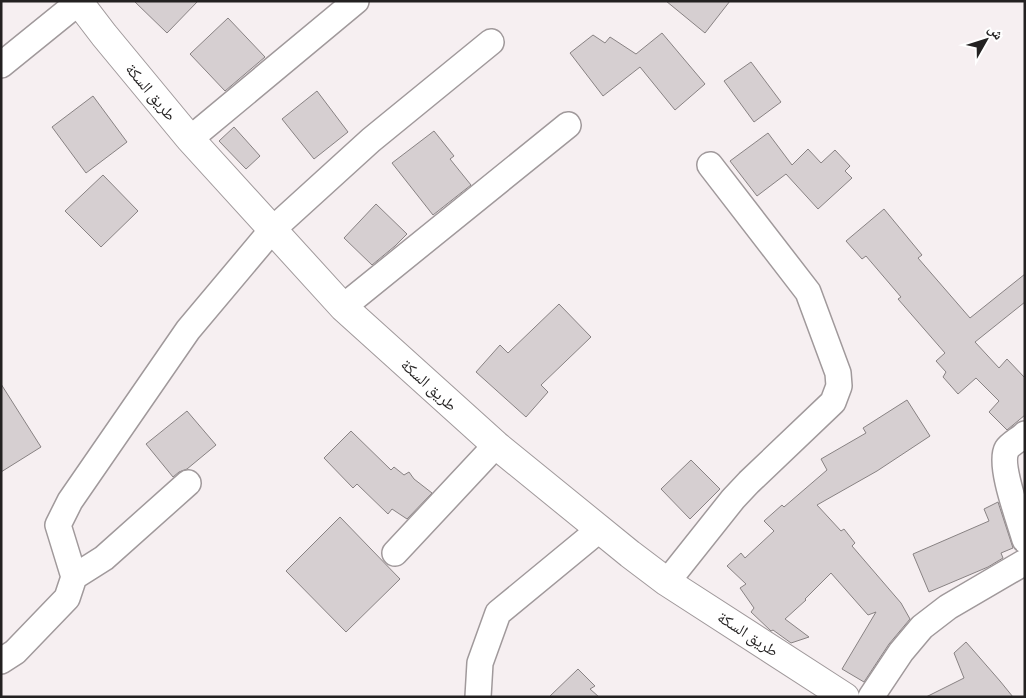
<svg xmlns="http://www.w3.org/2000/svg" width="1026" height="698" viewBox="0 0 1026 698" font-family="Cabin,'Noto Naskh Arabic',sans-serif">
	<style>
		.building { fill: #d6cfd1; stroke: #888283 }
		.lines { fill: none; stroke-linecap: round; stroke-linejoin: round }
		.minor-casing { stroke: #a0999b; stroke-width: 28 }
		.primary-casing { stroke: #a0999b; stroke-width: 30 }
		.minor { stroke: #fff; stroke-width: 25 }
		.primary { stroke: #fff; stroke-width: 28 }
		.labels { text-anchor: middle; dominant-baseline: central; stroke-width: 5; stroke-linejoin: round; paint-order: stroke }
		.street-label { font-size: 16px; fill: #232121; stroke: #fff }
	</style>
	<rect width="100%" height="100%" fill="#f6eff1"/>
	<path class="building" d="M 134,1 L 198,1 L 167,33 Z
		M 666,1 L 730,1 L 705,33 Z
		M 228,18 L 265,57 L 225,91 L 190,54 Z
		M 662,33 L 705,84 L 675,110 L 640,67 L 603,96 L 570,53 L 593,35 L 605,43 L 610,37 L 636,54 Z
		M 751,62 L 781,102 L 754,122 L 724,81 Z
		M 317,91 L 348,132 L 314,159 L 282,119 Z
		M 93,96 L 127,142 L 86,173 L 52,127 Z
		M 234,127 L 260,156 L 246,169 L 219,141 Z
		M 434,131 L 454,156 L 450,159 L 471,185 L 433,215 L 392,163 Z
		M 768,133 L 792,165 L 808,149 L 821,163 L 835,150 L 850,166 L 845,171 L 852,178 L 818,209 L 786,174 L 757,196 L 730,161 Z
		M 103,175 L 138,211 L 101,247 L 65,211 Z
		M 376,204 L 407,234 L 395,246 L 372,265 L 344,238 Z
		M 884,209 L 922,255 L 918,258 L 970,318 L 1025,274 L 1025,302 L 975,342 L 999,368 L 1007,359 L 1025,378 L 1025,415 L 1007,430 L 989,412 L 999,401 L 976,378 L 958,394 L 943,377 L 946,372 L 936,361 L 945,353 L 898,299 L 901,297 L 866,256 L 862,259 L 846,241 Z
		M 559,304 L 591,337 L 541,385 L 548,392 L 526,417 L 476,372 L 500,345 L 508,353 Z
		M 1,384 L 41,447 L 1,472 Z
		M 907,400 L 930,436 L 877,471 L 817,505 L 841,531 L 844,529 L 855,543 L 852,546 L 901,603 L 910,619 L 889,644 L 864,682 L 842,669 L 876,612 L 868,615 L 831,573 L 805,599 L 806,600 L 785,619 L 809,637 L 791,643 L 773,630 L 771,631 L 751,612 L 754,608 L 740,588 L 746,584 L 727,566 L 741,553 L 745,558 L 774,531 L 764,521 L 782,505 L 784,507 L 827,470 L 821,459 L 866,433 L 863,428 Z
		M 187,411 L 216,445 L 187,469 L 179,472 L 173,477 L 146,444 Z
		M 351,431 L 391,470 L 394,467 L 404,475 L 409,472 L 414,479 L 432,493 L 407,519 L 392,509 L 388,514 L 357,484 L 353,488 L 324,458 Z
		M 691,460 L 720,489 L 690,519 L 661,489 Z
		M 998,502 L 1013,548 L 1001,553 L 1003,558 L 988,567 L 929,592 L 913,554 L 989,521 L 984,509 Z
		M 340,517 L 400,579 L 346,632 L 286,571 Z
		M 966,642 L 1000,681 L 1013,697 L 926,697 L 964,678 L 954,653 Z
		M 578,669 L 595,686 L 590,689 L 599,697 L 549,697 Z"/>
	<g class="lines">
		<defs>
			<path id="minor" d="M 1,65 L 80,1
				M 190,139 L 356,1
				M 343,307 L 568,125
				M 1025,434 C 1020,439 1010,444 1007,449 C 998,464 1020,522 1025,540
				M 395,553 L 496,445
				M 74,577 L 104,558 L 188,483
				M 667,582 L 733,499 L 749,482 L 833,402 L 839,386 L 838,373 L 808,292 L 710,165
				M 1,661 L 15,652 L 67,598 L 74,577 L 58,525 L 70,501 L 188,330 L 272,230 L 371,140 L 491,42
				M 478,697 L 480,663 L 498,613 L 600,529
				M 871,697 L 901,652 L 922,627 L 948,607 L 1025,562"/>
			<path id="primary" d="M 78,1 L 104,35 L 190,139 L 343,307 L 496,445 L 630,554 L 667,582 L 845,697"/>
		</defs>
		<use href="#minor" class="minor-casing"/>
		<use href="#primary" class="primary-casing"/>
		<use href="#minor" class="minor"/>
		<use href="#primary" class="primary"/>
	</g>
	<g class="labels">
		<g class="street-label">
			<text transform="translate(151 92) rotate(50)">طريق السكة</text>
			<text transform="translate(429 385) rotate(42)">طريق السكة</text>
			<text transform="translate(748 634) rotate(33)">طريق السكة</text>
		</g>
	</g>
	<rect width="1026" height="698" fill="none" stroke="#232121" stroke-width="5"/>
	<g transform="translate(986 40) rotate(51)" stroke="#ffffff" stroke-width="4" paint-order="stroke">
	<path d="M0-4L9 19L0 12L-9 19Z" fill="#232121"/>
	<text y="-8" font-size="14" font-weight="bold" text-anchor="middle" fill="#232121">ش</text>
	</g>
</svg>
